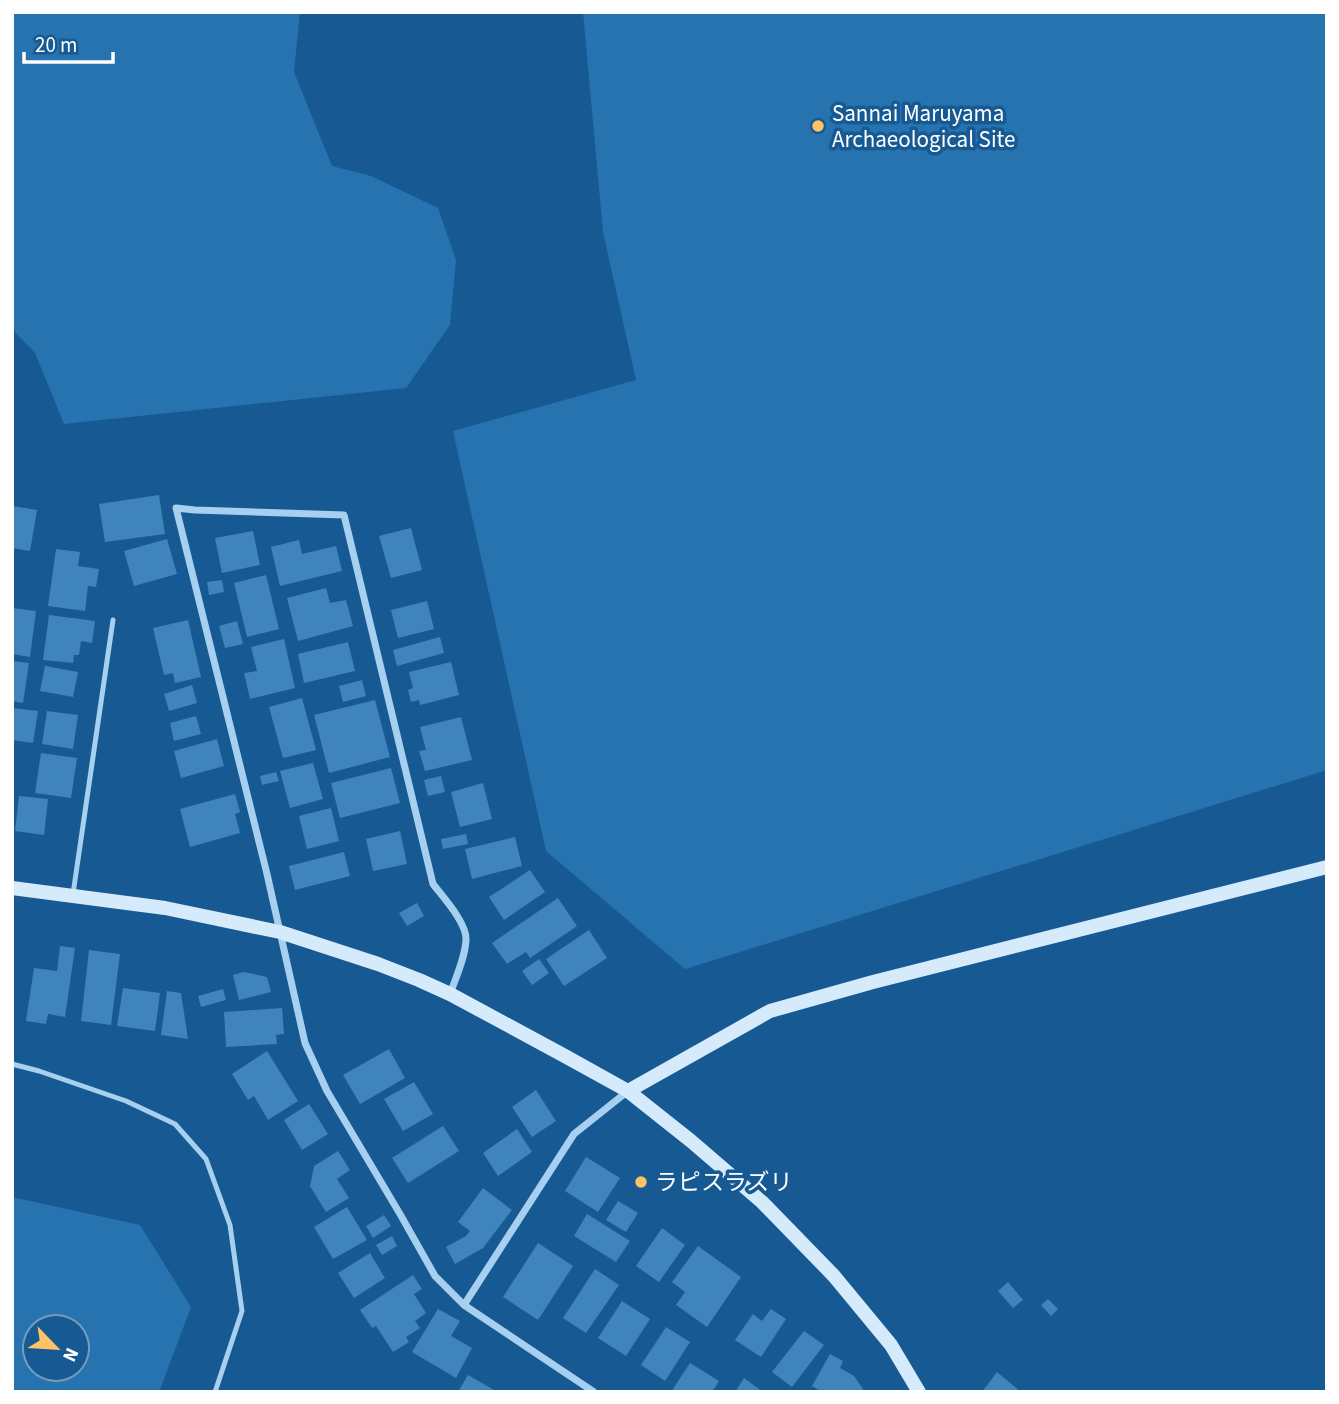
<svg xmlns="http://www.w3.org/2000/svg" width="1339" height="1404" viewBox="0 0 1339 1404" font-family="'Source Sans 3','Noto Sans JP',sans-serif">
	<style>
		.green { fill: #2673b0; fill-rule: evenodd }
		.building { fill: #3f84bb }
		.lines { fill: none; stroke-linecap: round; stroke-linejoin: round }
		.lane { stroke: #a7d0f0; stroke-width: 5 }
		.street { stroke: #a7d0f0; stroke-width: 7 }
		.secondary { stroke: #d5eafb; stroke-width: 14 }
		.poi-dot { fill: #ffc366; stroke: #175a93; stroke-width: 2.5 }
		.labels { text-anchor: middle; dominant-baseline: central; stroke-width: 7; stroke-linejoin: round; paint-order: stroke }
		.poi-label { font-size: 23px; fill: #fff; stroke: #175a93; text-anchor: start }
	</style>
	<rect width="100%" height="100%" fill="#175a93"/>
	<path class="green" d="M 12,12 L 300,12 L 294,72 L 332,166 L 371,176 L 438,208 L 456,260 L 450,325 L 406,388 L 64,424 L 35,353 L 12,329 Z
		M 583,12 L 1327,12 L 1327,770 L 685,969 L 546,851 L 453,431 L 636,380 L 603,232 Z
		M 12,1197 L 140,1225 L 191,1307 L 159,1392 L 12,1392 ZM 35,1327 L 77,1327 L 77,1369 L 35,1369 Z"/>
	<path class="building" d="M 159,495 L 165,534 L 105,542 L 99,504 Z
		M 12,506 L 37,510 L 30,551 L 12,548 Z
		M 411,528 L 422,570 L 391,578 L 379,536 Z
		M 253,531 L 260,565 L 222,573 L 215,538 Z
		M 167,539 L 177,574 L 134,586 L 124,551 Z
		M 299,540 L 302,554 L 336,546 L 342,571 L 280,586 L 271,547 Z
		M 56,549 L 80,552 L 78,566 L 99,569 L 96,587 L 88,586 L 85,611 L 48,606 Z
		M 266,575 L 279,629 L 247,637 L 234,583 Z
		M 222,580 L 224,592 L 209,595 L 207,582 Z
		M 326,588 L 330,603 L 346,600 L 353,626 L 298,641 L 287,598 Z
		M 427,601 L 434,629 L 398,638 L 391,610 Z
		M 12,608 L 36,611 L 30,657 L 12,654 Z
		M 49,615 L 95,621 L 92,643 L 81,641 L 79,655 L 74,655 L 73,663 L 43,660 Z
		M 188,620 L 201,677 L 175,683 L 173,673 L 164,675 L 153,628 Z
		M 237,621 L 243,644 L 225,648 L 219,626 Z
		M 440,637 L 444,653 L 397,666 L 393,650 Z
		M 284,639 L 295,688 L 250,699 L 244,673 L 257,671 L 251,647 Z
		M 348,642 L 355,671 L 304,683 L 298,654 Z
		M 12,661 L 29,663 L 23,703 L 12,701 Z
		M 451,662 L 459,695 L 420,705 L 419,700 L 411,702 L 408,690 L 413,688 L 409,672 Z
		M 45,666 L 78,672 L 73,697 L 40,691 Z
		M 362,680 L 366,696 L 343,702 L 339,686 Z
		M 192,685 L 197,703 L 169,711 L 164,694 Z
		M 302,698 L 316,750 L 283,758 L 269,707 Z
		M 375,700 L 390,757 L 329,773 L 314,715 Z
		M 12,708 L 38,711 L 33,743 L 12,740 Z
		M 47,711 L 78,715 L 73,749 L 42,744 Z
		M 196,716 L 201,734 L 174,741 L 170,723 Z
		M 461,717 L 472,760 L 425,771 L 419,751 L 426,750 L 420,727 Z
		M 217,739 L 224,766 L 181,778 L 174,751 Z
		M 41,753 L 77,758 L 71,798 L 35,793 Z
		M 313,763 L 323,799 L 290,808 L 280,771 Z
		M 391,768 L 400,803 L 340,818 L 331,783 Z
		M 276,772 L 279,781 L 262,785 L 260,776 Z
		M 441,776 L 445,792 L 428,796 L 424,780 Z
		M 483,783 L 492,819 L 460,827 L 451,792 Z
		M 235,794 L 240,812 L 235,814 L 240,833 L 190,847 L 180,809 Z
		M 19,796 L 48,799 L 44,835 L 15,831 Z
		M 331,808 L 339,841 L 307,849 L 299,816 Z
		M 400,831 L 407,864 L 373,871 L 366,839 Z
		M 466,834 L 468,844 L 443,849 L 441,839 Z
		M 515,837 L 522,866 L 472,879 L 465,849 Z
		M 344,852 L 350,876 L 295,890 L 289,866 Z
		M 530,870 L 545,892 L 504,920 L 489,897 Z
		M 558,898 L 577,926 L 530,958 L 526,952 L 507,964 L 492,943 Z
		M 417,903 L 424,916 L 407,926 L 399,913 Z
		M 589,930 L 607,958 L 564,986 L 546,959 Z
		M 60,946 L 75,948 L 65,1017 L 48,1014 L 46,1024 L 26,1021 L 34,968 L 57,971 Z
		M 89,950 L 120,954 L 111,1025 L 81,1021 Z
		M 539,959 L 549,973 L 532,985 L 522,971 Z
		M 244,972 L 267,977 L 271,992 L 239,1000 L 233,975 Z
		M 123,988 L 160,993 L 155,1031 L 117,1026 Z
		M 223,989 L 226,1000 L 201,1007 L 198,996 Z
		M 167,991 L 181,993 L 188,1039 L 161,1035 Z
		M 282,1008 L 284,1034 L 276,1035 L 277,1044 L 226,1047 L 224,1012 Z
		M 389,1049 L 405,1078 L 360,1104 L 343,1075 Z
		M 267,1051 L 298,1101 L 268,1120 L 254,1096 L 248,1100 L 232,1074 Z
		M 414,1082 L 433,1114 L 403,1131 L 384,1099 Z
		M 536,1090 L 556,1121 L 532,1137 L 512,1107 Z
		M 309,1104 L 328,1134 L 302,1150 L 284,1120 Z
		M 443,1126 L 459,1151 L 408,1183 L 392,1158 Z
		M 517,1129 L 532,1152 L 498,1176 L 483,1153 Z
		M 338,1151 L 350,1170 L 337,1179 L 349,1198 L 326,1212 L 310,1186 L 314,1166 Z
		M 586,1157 L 620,1178 L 598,1212 L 565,1191 Z
		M 483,1188 L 512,1210 L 483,1248 L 455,1264 L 446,1247 L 466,1236 L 470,1231 L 458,1222 Z
		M 618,1201 L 638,1213 L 626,1232 L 606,1220 Z
		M 347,1207 L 367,1240 L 333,1259 L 314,1227 Z
		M 587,1214 L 630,1241 L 616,1262 L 574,1236 Z
		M 384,1215 L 391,1226 L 373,1238 L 366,1226 Z
		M 662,1228 L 685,1245 L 659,1282 L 636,1266 Z
		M 392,1236 L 397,1246 L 382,1255 L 376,1245 Z
		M 538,1243 L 573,1266 L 538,1320 L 503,1297 Z
		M 698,1246 L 741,1277 L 707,1327 L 676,1305 L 685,1292 L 672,1282 Z
		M 370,1253 L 385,1278 L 354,1298 L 338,1273 Z
		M 595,1269 L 619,1285 L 586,1333 L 563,1318 Z
		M 413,1275 L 422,1289 L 414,1294 L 426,1313 L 415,1321 L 420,1328 L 406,1337 L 409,1342 L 393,1352 L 376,1326 L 372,1328 L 360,1310 Z
		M 1008,1282 L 1023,1300 L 1013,1308 L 998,1291 Z
		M 1048,1299 L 1058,1309 L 1051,1316 L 1041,1305 Z
		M 622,1301 L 650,1319 L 626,1356 L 598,1338 Z
		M 438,1309 L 460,1321 L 451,1336 L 472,1348 L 456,1378 L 412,1352 Z
		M 771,1309 L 786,1319 L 761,1357 L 735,1340 L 753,1314 L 762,1321 Z
		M 666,1327 L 690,1342 L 665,1381 L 641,1365 Z
		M 804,1331 L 824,1345 L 792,1387 L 772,1372 Z
		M 830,1354 L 843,1361 L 840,1368 L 854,1376 L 865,1392 L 822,1392 L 812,1386 Z
		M 690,1363 L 719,1381 L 712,1392 L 671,1392 Z
		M 997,1372 L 1021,1392 L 982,1392 Z
		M 468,1375 L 494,1390 L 492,1392 L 458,1392 Z
		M 744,1378 L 763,1392 L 735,1392 Z"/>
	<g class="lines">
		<path class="lane" d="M 73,894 L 113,620
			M 12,1064 L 39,1071 L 126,1101 L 175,1124 L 206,1159 L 230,1225 L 242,1311 L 215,1392"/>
		<path class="street" d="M 450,994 C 456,977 465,958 466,940 C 467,923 443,897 433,884 L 344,515 L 195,510 L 176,508 L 267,874 L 305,1043 L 327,1091 L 400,1214 L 435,1276 L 464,1305 L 594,1392
			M 464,1305 L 574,1134 L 628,1091"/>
		<path class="secondary" d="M 12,888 L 165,908 L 280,932 L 378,964 L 419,980 L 450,994 L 563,1055 L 628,1091 L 691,1141 L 762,1202 L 834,1276 L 891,1345 L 919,1392
			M 628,1091 L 770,1011 L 873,982 L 1327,867"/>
	</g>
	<g class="poi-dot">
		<circle cx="818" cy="126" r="7"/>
		<circle cx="641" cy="1182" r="7"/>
	</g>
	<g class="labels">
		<g class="poi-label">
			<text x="832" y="113">Sannai Maruyama<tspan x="832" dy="26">Archaeological Site</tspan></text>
			<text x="655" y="1182">ラピスラズリ</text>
		</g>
	</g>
	<rect width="1339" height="1404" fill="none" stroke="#ffffff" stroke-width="28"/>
	<g transform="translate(56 1348) rotate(115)"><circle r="33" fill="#175a93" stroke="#749cbe" stroke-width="2"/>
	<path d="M0-5L12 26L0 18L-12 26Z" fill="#ffc366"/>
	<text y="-10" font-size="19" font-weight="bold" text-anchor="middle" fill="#ffffff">N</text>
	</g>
	<path d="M24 52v10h89v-10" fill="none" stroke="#ffffff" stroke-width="3.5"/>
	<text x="35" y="52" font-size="21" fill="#ffffff" stroke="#175a93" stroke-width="5" paint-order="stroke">20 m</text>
</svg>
